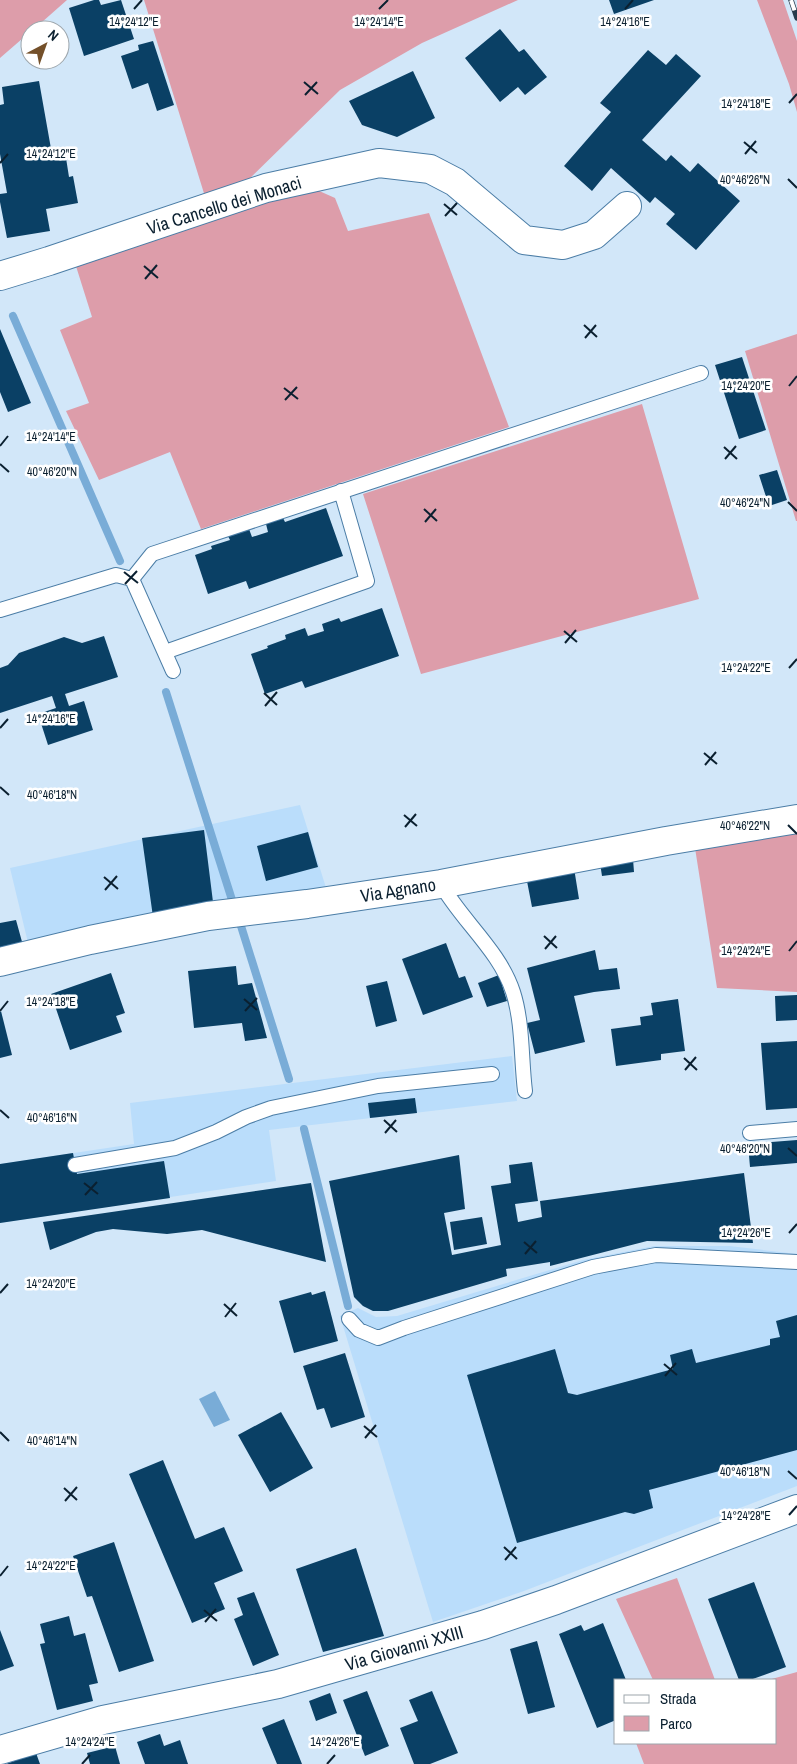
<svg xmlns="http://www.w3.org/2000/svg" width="797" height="1764" viewBox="0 0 797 1764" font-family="'Archivo Narrow',sans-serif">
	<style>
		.built { fill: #baddfb }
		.green { fill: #dd9daa }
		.water { fill: #79acd7 }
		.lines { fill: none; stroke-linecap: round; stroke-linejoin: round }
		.stream { stroke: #79acd7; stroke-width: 8 }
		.building { fill: #0a4065 }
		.service-casing { stroke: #4b7da6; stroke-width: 16 }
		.minor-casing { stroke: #4b7da6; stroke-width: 30 }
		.service { stroke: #fff; stroke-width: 14 }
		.minor { stroke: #fff; stroke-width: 28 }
		.rail-casing { stroke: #263b4c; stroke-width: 5.5 }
		.rail { stroke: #fff; stroke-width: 4; stroke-dasharray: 11; stroke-linecap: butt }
		.ticks { fill: none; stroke: #0b2030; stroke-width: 2 }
		.labels { text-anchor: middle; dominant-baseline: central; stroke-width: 5; stroke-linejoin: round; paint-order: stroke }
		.street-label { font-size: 18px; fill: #0b2030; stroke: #fff }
		.ticks-label { font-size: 12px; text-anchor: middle; fill: #0b2030; stroke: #fff; stroke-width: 5; stroke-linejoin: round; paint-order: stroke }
	</style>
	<rect width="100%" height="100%" fill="#d2e7f9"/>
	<path class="built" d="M 300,805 L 328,894 L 29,947 L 10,868 Z
		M 512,1056 L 517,1101 L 269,1130 L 276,1181 L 0,1223 L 0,1164 L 134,1144 L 130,1103 Z
		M 654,1246 L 729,1246 L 797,1254 L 797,1486 L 524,1591 L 433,1622 L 340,1316 L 358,1308 L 376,1317 L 397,1316 L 583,1260 Z"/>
	<path class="green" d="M 0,0 L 67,0 L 33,30 L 30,30 L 30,32 L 0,58 Z
		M 144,0 L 518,0 L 422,43 L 340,90 L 242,186 L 207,203 Z
		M 757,0 L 783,0 L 797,41 L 797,112 L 789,84 Z
		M 317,190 L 335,198 L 348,231 L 429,213 L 509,427 L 201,529 L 170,452 L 99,480 L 66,411 L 89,403 L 60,330 L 92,317 L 75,263 L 224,209 Z
		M 797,334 L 797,521 L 796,521 L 745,351 Z
		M 642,404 L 699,599 L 421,674 L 363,494 Z
		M 797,831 L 797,992 L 717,988 L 695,848 Z
		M 677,1578 L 715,1680 L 653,1680 L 616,1599 Z
		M 797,1672 L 797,1764 L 644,1764 L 636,1743 L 776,1743 L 776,1680 L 768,1680 Z"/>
	<path class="water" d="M 215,1391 L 230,1420 L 214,1427 L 199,1399 Z"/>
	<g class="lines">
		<path class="stream" d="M 13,316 L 120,561
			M 166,692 L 233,903
			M 241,926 L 289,1079
			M 304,1129 L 348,1306"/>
	</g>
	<path class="building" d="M 94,0 L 99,0 L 101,5 L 121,0 L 134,39 L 84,56 L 69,8 Z
		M 609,0 L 654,0 L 614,14 Z
		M 500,29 L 519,52 L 524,49 L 547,77 L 525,95 L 518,87 L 500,102 L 465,58 Z
		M 153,41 L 174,105 L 157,111 L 148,83 L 132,89 L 121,56 L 139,50 L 138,45 Z
		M 648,50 L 666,65 L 676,54 L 701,76 L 642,140 L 666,161 L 671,155 L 690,172 L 698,163 L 740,201 L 696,250 L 666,224 L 675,214 L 655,197 L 650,203 L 611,168 L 592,191 L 564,166 L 611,112 L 600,103 Z
		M 413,71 L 435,118 L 397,137 L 362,125 L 349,101 Z
		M 39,81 L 53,160 L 66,158 L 69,177 L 73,176 L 78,203 L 46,209 L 50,231 L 7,238 L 0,202 L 0,194 L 7,193 L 0,154 L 0,105 L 4,104 L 2,87 Z
		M 0,329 L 31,403 L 8,412 L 0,392 Z
		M 742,357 L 766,430 L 739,439 L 715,365 Z
		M 777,470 L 787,500 L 769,506 L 759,475 Z
		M 326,508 L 343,556 L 249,589 L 246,581 L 208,594 L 195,555 L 212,549 L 211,546 L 230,540 L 228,536 L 249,529 L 252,537 L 268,532 L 266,524 L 283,518 L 285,522 Z
		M 382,608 L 399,656 L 305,688 L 302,681 L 265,694 L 251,654 L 268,648 L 267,646 L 286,639 L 285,635 L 305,628 L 308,636 L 324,631 L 322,624 L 339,618 L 341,622 Z
		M 104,636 L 118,677 L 65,694 L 69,706 L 84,701 L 93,730 L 48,745 L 38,714 L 56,708 L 52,696 L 0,713 L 0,668 L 8,665 L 19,653 L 64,637 L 82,643 Z
		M 204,830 L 214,910 L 153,917 L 142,838 Z
		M 308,832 L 318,867 L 266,881 L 257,846 Z
		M 633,859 L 634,872 L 602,876 L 600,863 Z
		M 574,868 L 579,899 L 532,907 L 526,876 Z
		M 16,920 L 24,949 L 0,955 L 0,923 Z
		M 446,943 L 459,978 L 465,976 L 473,997 L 423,1015 L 402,959 Z
		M 595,950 L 599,970 L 617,968 L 620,989 L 594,992 L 574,996 L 585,1042 L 535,1054 L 527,1023 L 540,1020 L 527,968 Z
		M 236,966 L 238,985 L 252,983 L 267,1038 L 245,1041 L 242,1023 L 194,1028 L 188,971 Z
		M 111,973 L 125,1013 L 116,1016 L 122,1032 L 70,1050 L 51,994 Z
		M 499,975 L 507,1001 L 487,1007 L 478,983 Z
		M 387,981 L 397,1021 L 376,1027 L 366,986 Z
		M 797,995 L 797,1020 L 776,1021 L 775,996 Z
		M 678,999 L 685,1051 L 661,1054 L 661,1060 L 616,1066 L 611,1029 L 641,1025 L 640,1017 L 653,1015 L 651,1003 Z
		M 1,1011 L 12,1055 L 0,1058 L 0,1012 Z
		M 797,1041 L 797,1108 L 766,1110 L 761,1043 Z
		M 415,1098 L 417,1113 L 370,1118 L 368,1103 Z
		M 797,1140 L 797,1163 L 750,1167 L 748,1144 Z
		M 73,1153 L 77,1174 L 164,1161 L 170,1198 L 0,1223 L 0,1164 Z
		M 459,1155 L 465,1209 L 444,1213 L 452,1255 L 501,1245 L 491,1186 L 511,1183 L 509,1165 L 532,1162 L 538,1201 L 515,1204 L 518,1222 L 542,1217 L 540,1201 L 744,1173 L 753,1243 L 647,1241 L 550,1266 L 550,1262 L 506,1269 L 507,1276 L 388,1311 L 373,1311 L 363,1306 L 354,1297 L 329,1181 Z
		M 311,1183 L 326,1262 L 202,1230 L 167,1234 L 113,1229 L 96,1232 L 50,1250 L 43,1222 Z
		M 482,1217 L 487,1244 L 454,1250 L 450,1222 Z
		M 325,1291 L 338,1341 L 294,1353 L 279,1301 L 311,1292 L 312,1295 Z
		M 797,1315 L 797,1450 L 649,1490 L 653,1508 L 634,1514 L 625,1512 L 517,1543 L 467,1375 L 555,1349 L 568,1393 L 577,1395 L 673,1369 L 670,1355 L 692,1349 L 696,1363 L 770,1345 L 770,1339 L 780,1337 L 776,1321 Z
		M 345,1353 L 365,1417 L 331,1428 L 324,1408 L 317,1410 L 303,1366 Z
		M 281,1412 L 313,1468 L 270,1492 L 238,1435 Z
		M 163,1460 L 195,1539 L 224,1527 L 243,1571 L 214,1583 L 225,1609 L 192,1623 L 129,1474 Z
		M 114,1542 L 154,1661 L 119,1672 L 92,1596 L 87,1597 L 73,1556 Z
		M 356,1548 L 384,1636 L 323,1652 L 296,1569 Z
		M 754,1582 L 786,1667 L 750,1680 L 739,1680 L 708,1599 Z
		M 254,1592 L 279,1655 L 253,1666 L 234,1619 L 243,1615 L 237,1598 Z
		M 69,1616 L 74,1636 L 85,1633 L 98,1683 L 89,1685 L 93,1701 L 57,1710 L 40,1644 L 45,1643 L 40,1624 Z
		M 603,1623 L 626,1680 L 616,1680 L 616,1720 L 597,1728 L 559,1634 L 581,1625 L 584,1631 Z
		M 0,1630 L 14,1666 L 0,1671 Z
		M 537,1641 L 555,1707 L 528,1714 L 510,1649 Z
		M 367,1691 L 389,1746 L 365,1756 L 343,1700 Z
		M 432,1691 L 458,1753 L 430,1764 L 414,1764 L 400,1728 L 418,1721 L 409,1700 Z
		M 330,1693 L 337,1713 L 316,1721 L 309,1701 Z
		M 284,1719 L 302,1764 L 277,1764 L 262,1728 Z
		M 160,1734 L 164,1746 L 180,1740 L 188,1764 L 145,1764 L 137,1742 Z
		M 115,1746 L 120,1764 L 90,1764 L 87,1753 Z
		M 36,1753 L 40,1764 L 6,1764 Z"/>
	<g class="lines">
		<defs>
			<path id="service" d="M 132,579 L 152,554 L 701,373
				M 0,610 L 116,575 L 132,579 L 173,671
				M 165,652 L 367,581 L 341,491
				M 441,884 C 461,920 500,951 513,992 C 523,1023 521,1059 525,1091
				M 750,1133 L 797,1129
				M 75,1165 L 175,1148 L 216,1132 L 246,1117 L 271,1108 L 378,1086 L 492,1074
				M 349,1319 L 359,1330 L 378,1338 L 404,1328 L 593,1267 L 656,1255 L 797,1262"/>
			<path id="minor" d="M 0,276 L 49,261 L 266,188 L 379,163 L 430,169 L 455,182 L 524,240 L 563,245 L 594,235 L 627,206
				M 0,962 L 90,940 L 208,916 L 307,904 L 441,884 L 666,841 L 797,819
				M 0,1750 L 103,1720 L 278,1684 L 483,1625 L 556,1600 L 797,1509"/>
		</defs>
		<use href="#service" class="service-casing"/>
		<use href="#minor" class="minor-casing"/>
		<use href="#service" class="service"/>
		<use href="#minor" class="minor"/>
		<defs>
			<path id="rail" d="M 791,0 L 797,18"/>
		</defs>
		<use href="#rail" class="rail-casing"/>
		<use href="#rail" class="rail"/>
	</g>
	<path class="ticks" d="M 134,9 L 142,0M 379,9 L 388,0M 625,9 L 633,0M 304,82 L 318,94M 305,95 L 317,82M 789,103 L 797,94M 744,142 L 757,153M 745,154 L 756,141M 0,163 L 8,154M 788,179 L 797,188M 444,204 L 457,215M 445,216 L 457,203M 144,266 L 158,278M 145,279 L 157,265M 584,325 L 597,337M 585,338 L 596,325M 789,386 L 797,376M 284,388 L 298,399M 285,400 L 297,387M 0,446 L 8,436M 724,447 L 737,459M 725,459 L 736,446M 0,464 L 9,472M 788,502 L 797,511M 424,509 L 437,521M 425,522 L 436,509M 124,572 L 138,583M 125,584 L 137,571M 564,631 L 577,642M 565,643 L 576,630M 789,668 L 797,659M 264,693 L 277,705M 265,706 L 277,692M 0,728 L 8,719M 704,753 L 717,764M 705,765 L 716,752M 0,787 L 9,795M 404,815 L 417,826M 788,825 L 797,834M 405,827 L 416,814M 104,877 L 118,889M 105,890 L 117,876M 544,936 L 557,948M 545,949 L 556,936M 789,951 L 797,941M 244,999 L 257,1010M 0,1011 L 8,1001M 245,1011 L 257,998M 684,1058 L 697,1070M 685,1070 L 696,1057M 0,1110 L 9,1118M 384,1120 L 397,1132M 385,1133 L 396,1120M 788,1148 L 797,1156M 84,1183 L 98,1194M 85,1195 L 97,1182M 789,1233 L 797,1224M 524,1242 L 537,1253M 525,1254 L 536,1241M 0,1293 L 8,1284M 224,1304 L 237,1316M 225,1317 L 236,1303M 664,1364 L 677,1375M 665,1376 L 676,1363M 364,1426 L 377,1437M 0,1432 L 9,1441M 365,1438 L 376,1425M 788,1471 L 797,1479M 64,1488 L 77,1500M 65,1501 L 77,1487M 789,1515 L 797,1506M 504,1547 L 517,1559M 505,1560 L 516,1547M 0,1576 L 8,1566M 204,1610 L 217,1621M 205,1622 L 216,1609M 82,1764 L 90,1755M 327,1764 L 335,1755"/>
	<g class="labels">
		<g class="street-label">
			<text transform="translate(224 205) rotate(-17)">Via Cancello dei Monaci</text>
			<text transform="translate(398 890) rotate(-9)">Via Agnano</text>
			<text transform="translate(404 1648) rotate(-16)">Via Giovanni XXIII</text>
		</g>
	</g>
	<g class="ticks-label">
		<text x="134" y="26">14°24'12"E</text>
		<text x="379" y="26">14°24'14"E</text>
		<text x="625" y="26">14°24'16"E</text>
		<text x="746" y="108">14°24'18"E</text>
		<text x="51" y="158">14°24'12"E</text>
		<text x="745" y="184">40°46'26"N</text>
		<text x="746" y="390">14°24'20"E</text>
		<text x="51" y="441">14°24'14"E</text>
		<text x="52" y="476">40°46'20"N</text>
		<text x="745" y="507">40°46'24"N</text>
		<text x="746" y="672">14°24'22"E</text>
		<text x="51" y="723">14°24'16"E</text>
		<text x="52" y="799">40°46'18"N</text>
		<text x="745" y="830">40°46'22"N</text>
		<text x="746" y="955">14°24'24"E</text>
		<text x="51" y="1006">14°24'18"E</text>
		<text x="52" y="1122">40°46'16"N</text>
		<text x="745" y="1153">40°46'20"N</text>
		<text x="746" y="1237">14°24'26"E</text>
		<text x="51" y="1288">14°24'20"E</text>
		<text x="52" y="1445">40°46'14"N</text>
		<text x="745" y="1476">40°46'18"N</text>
		<text x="746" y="1520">14°24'28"E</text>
		<text x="51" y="1570">14°24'22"E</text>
		<text x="90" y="1746">14°24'24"E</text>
		<text x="335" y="1746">14°24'26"E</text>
	</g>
	<rect x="614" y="1679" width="162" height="65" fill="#ffffff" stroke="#9da6ac"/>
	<rect x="624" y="1695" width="25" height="8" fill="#ffffff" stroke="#9da6ac"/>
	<text x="660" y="1704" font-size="15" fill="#0b2030">Strada</text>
	<rect x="624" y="1716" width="25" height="15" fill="#dd9daa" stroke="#9da6ac"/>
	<text x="660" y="1729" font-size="15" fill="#0b2030">Parco</text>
	<g transform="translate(45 45) rotate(41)"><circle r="24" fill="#ffffff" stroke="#9da6ac"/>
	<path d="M0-4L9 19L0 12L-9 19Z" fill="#74502a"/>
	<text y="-8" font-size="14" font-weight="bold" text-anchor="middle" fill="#0b2030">N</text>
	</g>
</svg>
